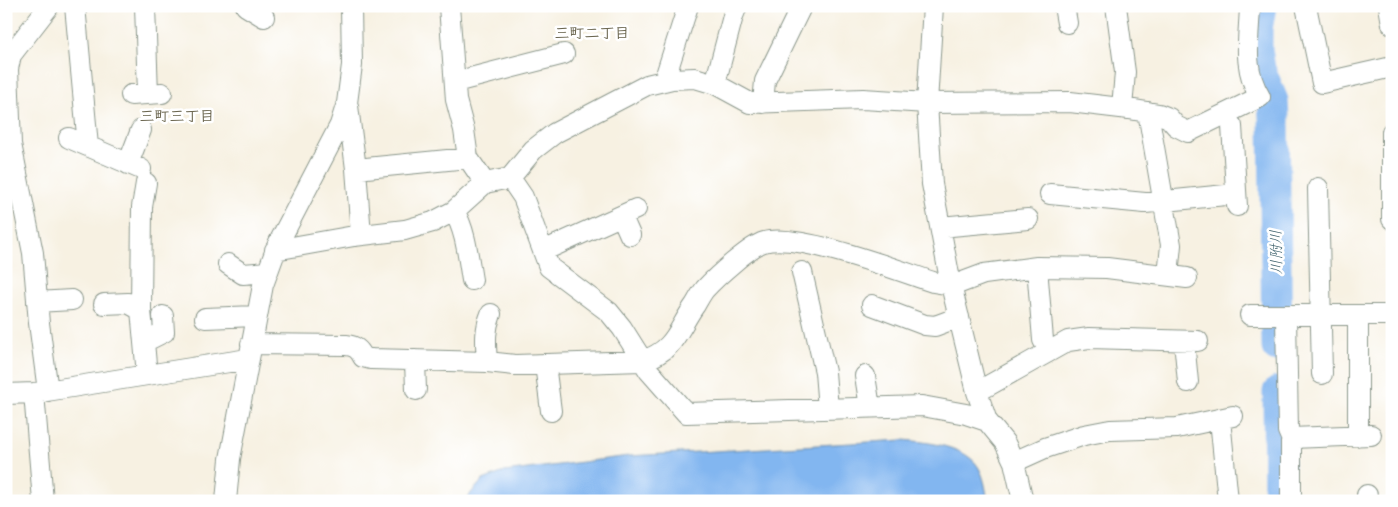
<svg xmlns="http://www.w3.org/2000/svg" width="1398" height="507" viewBox="0 0 1398 507" font-family="Sriracha,'Klee One',sans-serif">
	<style>
		.water { fill: #82b6f0; stroke: #507a92 }
		.lines { fill: none; stroke-linecap: round; stroke-linejoin: round }
		.river { stroke: #82b6f0; stroke-width: 31 }
		.street-casing { stroke: #8b978b; stroke-width: 22 }
		.street { stroke: #fff; stroke-width: 20 }
		.labels { text-anchor: middle; dominant-baseline: central; stroke-width: 5; stroke-linejoin: round; paint-order: stroke }
		.neighbourhood-label { font-size: 15px; font-weight: bold; fill: #6b664f; stroke: #fff }
		.water-label { font-size: 15px; font-style: italic; fill: #3d616c; stroke: #fff }
	</style>
	<rect width="100%" height="100%" fill="#fff"/>
	<filter id="ink" filterUnits="userSpaceOnUse"><feTurbulence type="fractalNoise" baseFrequency=".02" numOctaves="2"/><feDisplacementMap in="SourceGraphic" scale="10" xChannelSelector="R" yChannelSelector="G"/><feConvolveMatrix kernelMatrix="1 2 1 2 8 2 1 2 1" color-interpolation-filters="sRGB"/></filter>
	<filter id="wash" filterUnits="userSpaceOnUse"><feTurbulence type="fractalNoise" baseFrequency=".0096" numOctaves="4" result="noise"/><feDisplacementMap in="SourceGraphic" scale="20" xChannelSelector="R" yChannelSelector="G"/><feGaussianBlur stdDeviation="1.12" result="paint"/><feColorMatrix in="noise" values="0 0 0 0 0 0 0 0 0 0 0 0 0 0 0 0 0 1.4 0 .05"/><feComposite in="paint" operator="in"/></filter>
	<g filter="url(#wash)">
		<rect width="100%" height="100%" fill="#f7f1e2"/>
		<path class="water" d="M 903,440 C 927,442 969,446 980,470 C 985,480 986,491 988,501 L 467,501 L 471,493 L 483,480 L 504,472 L 629,456 Z"/>
		<g class="lines">
			<path class="river" d="M 1261,6 L 1257,29 L 1257,50 L 1260,69 L 1273,101 L 1274,118 L 1277,347
				M 1278,392 L 1279,501"/>
		</g>
	</g>
	<g filter="url(#ink)">
		<g class="lines">
			<defs>
				<path id="street" d="M 75,6 L 88,146
					M 145,6 L 148,94
					M 246,6 L 264,17
					M 449,6 L 456,100 L 464,130 L 468,158 L 485,183
					M 933,6 L 927,103 L 932,184 L 951,285 L 977,392 L 987,421 L 1005,443 L 1014,462 L 1023,501
					M 1064,6 L 1067,23
					M 1116,6 L 1125,72 L 1122,108
					M 1306,6 L 1322,83 L 1392,67
					M 1389,6 L 1392,24
					M 664,81 L 688,6
					M 455,82 L 564,54
					M 715,84 L 733,16 L 737,6
					M 131,95 L 162,93
					M 763,103 L 765,81 L 800,9
					M 348,106 L 356,169 L 361,235
					M 1148,112 L 1171,245 L 1168,275
					M 1232,126 L 1237,206
					M 1392,132 L 1392,219
					M 69,138 L 141,169
					M 128,164 L 141,130
					M 356,169 L 468,158
					M 510,178 L 523,197 L 549,267 L 609,312 L 622,328 L 649,371 L 686,413 L 922,406 L 966,414 L 987,421
					M 146,183 L 142,207 L 141,310 L 147,375
					M 1318,188 L 1322,374
					M 1050,194 L 1145,203 L 1236,194
					M 454,211 C 466,231 468,257 472,280
					M 622,217 L 630,235
					M 940,227 L 1028,219
					M 275,250 L 354,236 L 405,230 L 433,222 L 454,211 L 485,183 L 510,178 L 533,150 L 555,133 L 647,85 L 672,79 L 695,78 L 715,84 L 750,103 L 863,99 L 927,103 L 1070,102 L 1129,109 L 1159,114 L 1169,118 L 1176,126 L 1188,132 L 1260,97 C 1242,67 1249,39 1250,6
					M 543,251 L 636,209
					M 228,264 L 243,274 L 267,272
					M 1037,267 L 1043,340 L 1049,351
					M 802,272 L 825,372 L 828,409
					M 37,302 L 72,300
					M 104,304 L 128,303 L 141,310
					M 872,305 L 925,325 L 935,326 L 959,317
					M 1250,315 L 1392,315
					M 1286,316 L 1288,431 L 1291,438
					M 205,318 L 256,316
					M 1184,341 L 1188,382
					M 144,342 L 164,332 L 163,316
					M 251,344 L 346,345 C 355,346 359,349 363,357 L 371,359 L 487,362 L 515,365 L 642,361 C 676,350 677,330 695,305 C 698,300 701,294 705,289 C 716,277 750,246 764,242 C 797,232 897,270 933,282 L 951,285 L 960,283 L 984,274 L 1037,267 L 1107,268 L 1187,278
					M 415,360 L 416,390
					M 487,362 C 486,345 484,331 491,314
					M 545,364 L 551,411
					M 865,376 L 870,407
					M 48,391 L 39,323 L 33,253 L 11,144 L 8,69 L 11,55 L 49,6
					M 977,392 L 1068,341 L 1089,338 L 1198,341
					M 34,393 L 43,501
					M 6,394 L 34,393 L 248,359
					M 1220,419 L 1228,501
					M 1358,436 L 1358,315
					M 1014,462 L 1045,448 L 1084,435 L 1110,430 L 1177,428 L 1233,416
					M 1367,495 L 1367,501
					M 226,501 L 230,459 L 263,285 L 278,244 L 340,125 L 347,103 L 352,65 L 351,6
					M 1291,501 L 1291,438 L 1371,435"/>
			</defs>
			<use href="#street" class="street-casing"/>
			<use href="#street" class="street"/>
		</g>
	</g>
	<g class="labels">
		<g class="neighbourhood-label">
			<text x="592" y="33">三町二丁目</text>
			<text x="177" y="116">三町三丁目</text>
		</g>
		<g class="water-label">
			<text transform="translate(1276 252) rotate(-91)">川附川</text>
		</g>
	</g>
	<rect width="1398" height="507" fill="none" stroke="#fff" stroke-width="25"/>
</svg>
